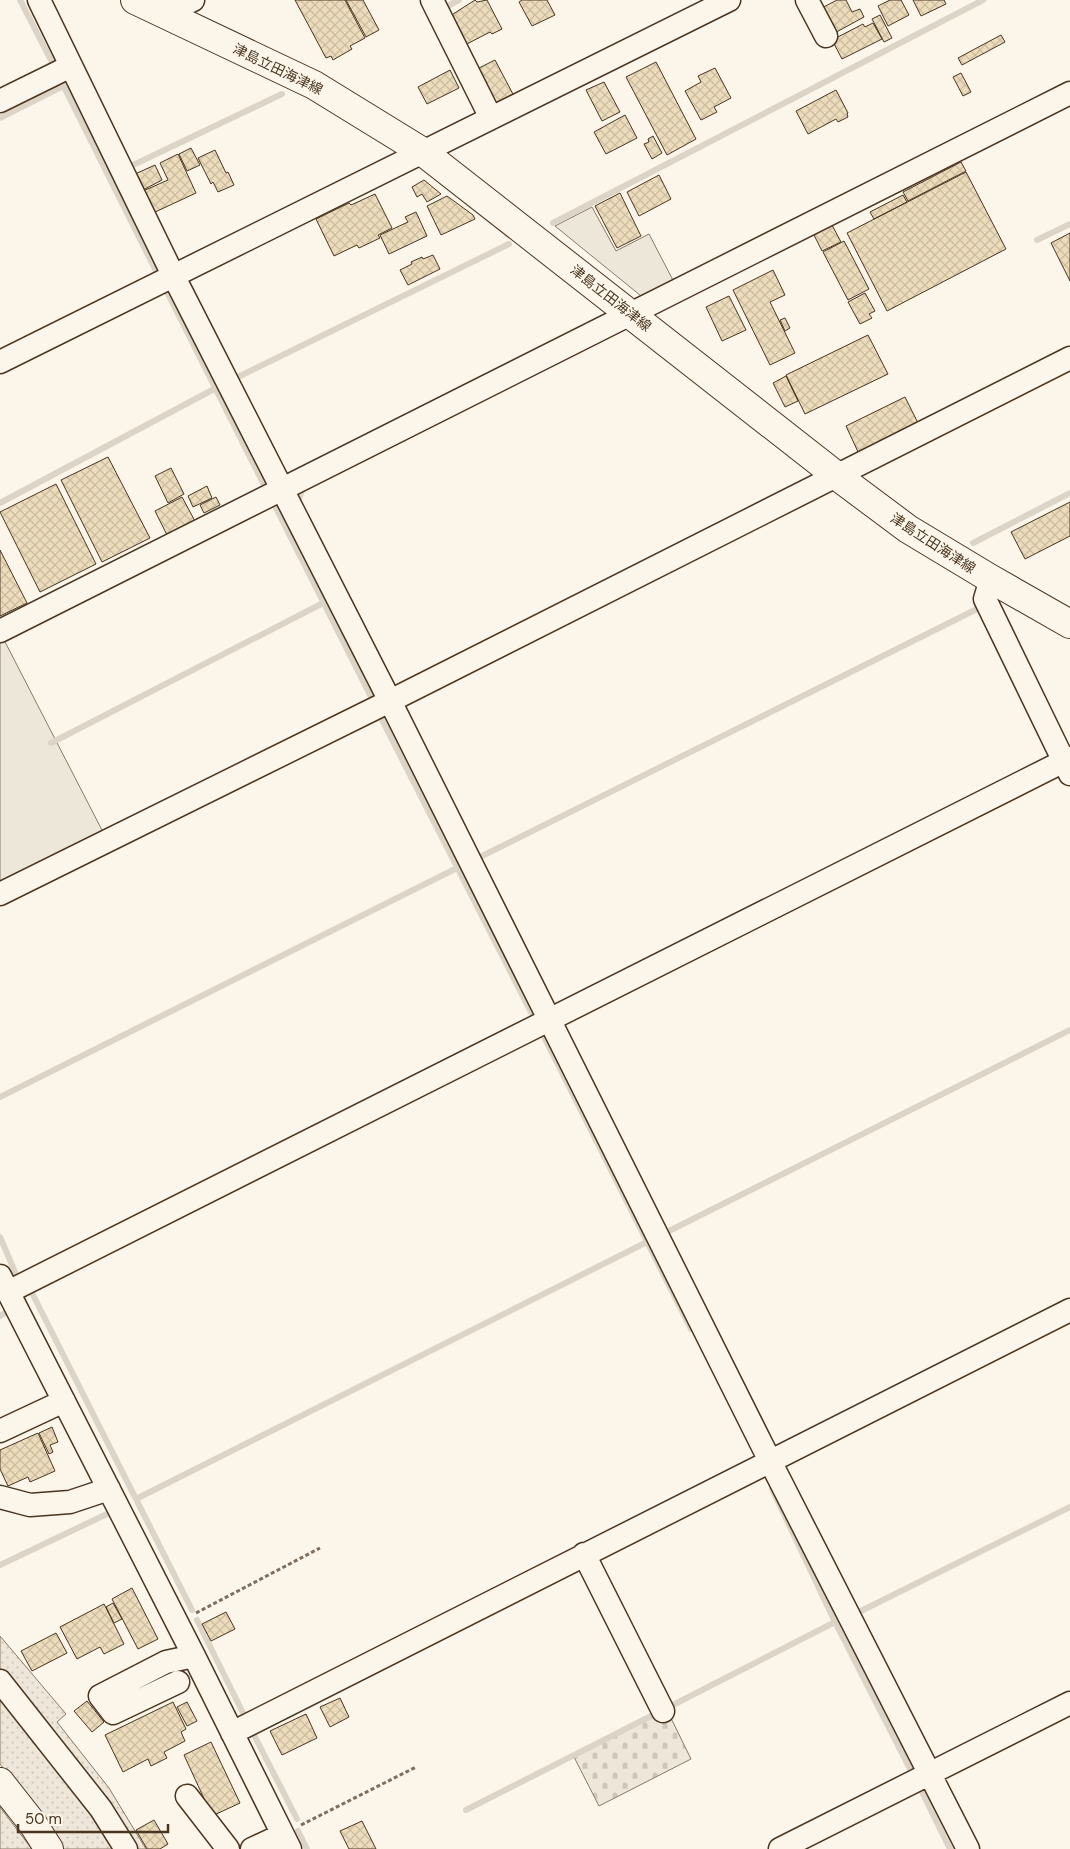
<svg xmlns="http://www.w3.org/2000/svg" width="1070" height="1849" viewBox="0 0 1070 1849" font-family="'DM Sans','Noto Sans JP',sans-serif">
	<style>
		.grass { fill: url(#grass-dots); stroke: #887966 }
		.cemetery { fill: url(#cemetery-stones); stroke: #887966 }
		.parking { fill: #ede7d9; stroke: #887966 }
		.lines { fill: none; stroke-linecap: round; stroke-linejoin: round }
		.stream { stroke: #dcd4c6; stroke-width: 6 }
		.building { fill: url(#building-cross-hatch); stroke: #4a3520 }
		.minor-casing { stroke: #4a3520; stroke-width: 25 }
		.major-casing { stroke: #4a3520; stroke-width: 30 }
		.path { stroke: #7f6f5c; stroke-width: 3; stroke-dasharray: 4 2.5; stroke-linecap: butt }
		.minor { stroke: #fbf6e9; stroke-width: 22 }
		.major { stroke: #fbf6e9; stroke-width: 28 }
		.labels { text-anchor: middle; dominant-baseline: central; stroke-width: 4; stroke-linejoin: round; paint-order: stroke }
		.street-label { font-size: 14px; fill: #4a3520; stroke: #fbf6e9 }
	</style>
	<defs>
		<pattern id="grass-dots" width="8" height="8" patternUnits="userSpaceOnUse" patternTransform="scale(1.25)"><rect width="8" height="8" fill="#ede6d9"/><path d="M2 2h.1M6 6h.1" fill="none" stroke="#cdc6ba" stroke-width="1.8" stroke-linecap="round"/></pattern>
		<pattern id="cemetery-stones" width="16" height="16" patternUnits="userSpaceOnUse" patternTransform="scale(1.25)"><rect width="16" height="16" fill="#ede6d9"/><path d="M2 7V4a2 2 0 0 1 4 0v3zM10 15v-3a2 2 0 0 1 4 0v3z" fill="#cdc6ba"/></pattern>
		<pattern id="building-cross-hatch" width="8" height="8" patternUnits="userSpaceOnUse" patternTransform="scale(1.25)"><rect width="8" height="8" fill="#ecdcbc"/><path d="M0 0l8 8M0 8l8-8" fill="none" stroke="#ccbda1"/></pattern>
	</defs>
	<rect width="100%" height="100%" fill="#fbf6e9"/>
	<path class="grass" d="M 0,1636 L 66,1714 L 57,1722 L 109,1788 L 146,1849 L 133,1849 L 0,1670 Z
		M 0,1689 L 120,1849 L 63,1849 L 0,1764 Z
		M 0,1807 L 31,1848 L 31,1849 L 0,1849 Z"/>
	<path class="cemetery" d="M 667,1710 L 691,1759 L 599,1806 L 574,1757 Z"/>
	<path class="parking" d="M 592,207 L 616,251 L 649,234 L 676,286 L 646,300 L 555,226 Z
		M 2,636 L 104,834 L 0,887 L 0,637 Z"/>
	<g class="lines">
		<path class="stream" d="M 20,0 L 55,68
			M 444,8 L 459,0
			M 61,81 L 158,275
			M 0,118 L 63,86
			M 131,166 L 282,94
			M 553,223 L 983,0
			M 1037,240 L 1070,224
			M 165,288 L 266,489
			M 238,377 L 509,244
			M 298,501 L 303,488 L 306,486
			M 0,503 L 216,388
			M 274,504 L 373,701
			M 973,543 L 1070,493
			M 380,716 L 535,1020
			M 51,743 L 323,603
			M 478,858 L 977,609
			M 542,1033 L 691,1329
			M 0,1097 L 463,865
			M 667,1232 L 1070,1030
			M 0,1237 L 15,1272
			M 30,1289 L 192,1610
			M 0,1316 L 5,1313
			M 772,1489 L 835,1622 L 912,1773
			M 136,1499 L 647,1242
			M 0,1565 L 107,1514
			M 859,1612 L 1070,1507
			M 197,1620 L 245,1717
			M 669,1707 L 835,1622
			M 253,1733 L 297,1819
			M 921,1790 L 950,1849
			M 466,1810 L 655,1714
			M 298,1831 L 307,1849"/>
	</g>
	<path class="building" d="M 295,0 L 345,0 L 365,38 L 350,46 L 352,49 L 333,60 L 331,56 L 326,58 Z
		M 346,0 L 363,0 L 379,30 L 366,37 Z
		M 475,0 L 477,2 L 487,0 L 502,29 L 492,34 L 490,32 L 465,45 L 450,16 Z
		M 522,0 L 547,0 L 555,15 L 532,26 L 519,2 Z
		M 837,0 L 846,0 L 852,12 L 860,9 L 864,17 L 831,35 L 818,10 Z
		M 890,0 L 901,0 L 909,15 L 888,26 L 878,6 Z
		M 913,0 L 944,0 L 946,4 L 921,16 Z
		M 880,15 L 892,38 L 884,42 L 872,19 Z
		M 873,23 L 882,39 L 842,59 L 832,40 L 863,24 L 865,27 Z
		M 1001,35 L 1005,42 L 962,65 L 958,58 Z
		M 495,60 L 514,96 L 495,106 L 475,70 Z
		M 656,62 L 696,139 L 667,155 L 626,77 Z
		M 715,68 L 731,98 L 714,107 L 717,112 L 701,120 L 685,91 L 701,82 L 698,76 Z
		M 450,70 L 459,88 L 427,104 L 418,87 Z
		M 961,73 L 971,92 L 963,96 L 953,77 Z
		M 604,82 L 620,112 L 602,121 L 586,90 Z
		M 836,90 L 848,113 L 847,114 L 848,117 L 838,122 L 836,119 L 808,134 L 796,111 Z
		M 625,115 L 637,138 L 606,154 L 594,132 Z
		M 653,136 L 662,153 L 652,159 L 644,144 L 649,142 L 648,139 Z
		M 191,148 L 200,165 L 187,171 L 179,154 Z
		M 215,150 L 226,173 L 228,172 L 234,185 L 218,192 L 213,182 L 211,184 L 198,158 Z
		M 178,154 L 196,193 L 153,213 L 143,191 L 168,180 L 160,163 Z
		M 961,162 L 966,171 L 908,201 L 903,192 Z
		M 155,165 L 162,180 L 143,190 L 135,174 Z
		M 966,172 L 1006,249 L 887,311 L 847,233 Z
		M 659,175 L 671,199 L 639,216 L 627,192 Z
		M 424,180 L 441,194 L 427,202 L 422,194 L 417,197 L 412,187 Z
		M 620,193 L 641,236 L 617,248 L 595,206 Z
		M 375,194 L 392,228 L 378,235 L 380,238 L 359,248 L 357,245 L 334,256 L 316,219 L 349,203 L 351,205 Z
		M 903,195 L 907,202 L 874,219 L 870,212 Z
		M 447,196 L 473,215 L 475,219 L 441,235 L 427,206 Z
		M 416,212 L 427,236 L 389,254 L 380,235 L 408,222 L 405,217 Z
		M 832,225 L 841,242 L 822,251 L 814,235 Z
		M 1070,233 L 1070,281 L 1051,243 Z
		M 844,241 L 869,289 L 848,300 L 823,252 Z
		M 433,255 L 440,269 L 408,285 L 400,270 L 412,264 L 411,262 L 422,257 L 423,259 Z
		M 773,270 L 785,295 L 770,302 L 795,353 L 770,365 L 733,290 Z
		M 865,293 L 875,311 L 869,314 L 872,318 L 860,324 L 848,302 Z
		M 729,296 L 746,330 L 722,341 L 706,307 Z
		M 785,318 L 790,328 L 785,331 L 780,320 Z
		M 868,335 L 888,374 L 805,414 L 786,375 Z
		M 786,376 L 798,401 L 785,407 L 773,383 Z
		M 905,397 L 919,425 L 859,454 L 846,426 Z
		M 108,457 L 150,538 L 102,562 L 61,480 Z
		M 171,468 L 184,494 L 168,503 L 155,476 Z
		M 56,484 L 96,564 L 40,592 L 0,512 Z
		M 207,486 L 212,498 L 193,507 L 188,496 Z
		M 182,497 L 196,523 L 168,537 L 155,511 Z
		M 216,497 L 220,505 L 204,513 L 200,505 Z
		M 1070,502 L 1070,536 L 1025,559 L 1011,532 Z
		M 0,550 L 27,603 L 0,616 Z
		M 52,1427 L 58,1442 L 50,1445 L 53,1452 L 49,1454 L 39,1433 Z
		M 38,1433 L 55,1471 L 30,1482 L 28,1477 L 8,1486 L 0,1469 L 0,1450 Z
		M 132,1588 L 158,1639 L 138,1649 L 112,1599 Z
		M 113,1603 L 122,1619 L 114,1623 L 106,1607 Z
		M 104,1604 L 124,1644 L 104,1654 L 100,1647 L 77,1659 L 60,1627 Z
		M 226,1612 L 235,1629 L 211,1641 L 202,1624 Z
		M 56,1633 L 67,1653 L 32,1671 L 21,1651 Z
		M 340,1698 L 349,1717 L 330,1727 L 320,1707 Z
		M 87,1701 L 104,1722 L 92,1732 L 74,1711 Z
		M 173,1702 L 186,1729 L 181,1732 L 185,1741 L 164,1752 L 167,1758 L 151,1766 L 148,1759 L 123,1772 L 105,1735 Z
		M 187,1702 L 197,1721 L 187,1726 L 177,1707 Z
		M 306,1714 L 317,1738 L 282,1755 L 270,1731 Z
		M 211,1742 L 240,1803 L 212,1816 L 184,1755 Z
		M 154,1820 L 168,1844 L 160,1849 L 147,1849 L 136,1830 Z
		M 362,1821 L 376,1849 L 349,1849 L 340,1831 Z"/>
	<g class="lines">
		<defs>
			<path id="minor" d="M 39,0 L 173,275 L 390,701 L 770,1461 L 968,1849
				M 432,0 L 491,118
				M 807,0 L 826,36
				M 165,14 L 193,0
				M 0,101 L 71,66
				M 0,362 L 729,0
				M 991,579 L 985,599 L 1070,774
				M 0,631 L 1070,93
				M 0,894 L 390,701 L 1070,358
				M 0,1276 L 194,1656 L 290,1849
				M 8,1292 L 1070,758
				M 0,1431 L 64,1401
				M 0,1497 L 30,1505 L 70,1502 L 109,1489
				M 584,1554 L 663,1711
				M 0,1681 L 101,1809 L 126,1849
				M 178,1682 L 113,1713 L 100,1696 L 166,1662 L 194,1656
				M 232,1733 L 1070,1310
				M 187,1796 L 228,1849
				M 252,1849 L 282,1835
				M 780,1849 L 1070,1703"/>
			<path id="major" d="M 135,0 L 314,85 L 423,152 L 837,476 L 908,529 L 991,579 L 1070,624
				M 0,1782 L 33,1824 L 49,1849"/>
		</defs>
		<use href="#minor" class="minor-casing"/>
		<use href="#major" class="major-casing"/>
		<path class="path" d="M 196,1613 L 320,1548
			M 301,1825 L 416,1767"/>
		<use href="#minor" class="minor"/>
		<use href="#major" class="major"/>
	</g>
	<g class="labels">
		<g class="street-label">
			<text transform="translate(278 69) rotate(26)">津島立田海津線</text>
			<text transform="translate(611 298) rotate(38)">津島立田海津線</text>
			<text transform="translate(933 543) rotate(33)">津島立田海津線</text>
		</g>
	</g>
	<path d="M18 1824v8h150v-8" fill="none" stroke="#4a3520" stroke-width="2.5"/>
	<text x="25" y="1824" font-size="15" fill="#4a3520" stroke="#fbf6e9" stroke-width="4" paint-order="stroke">50 m</text>
</svg>
